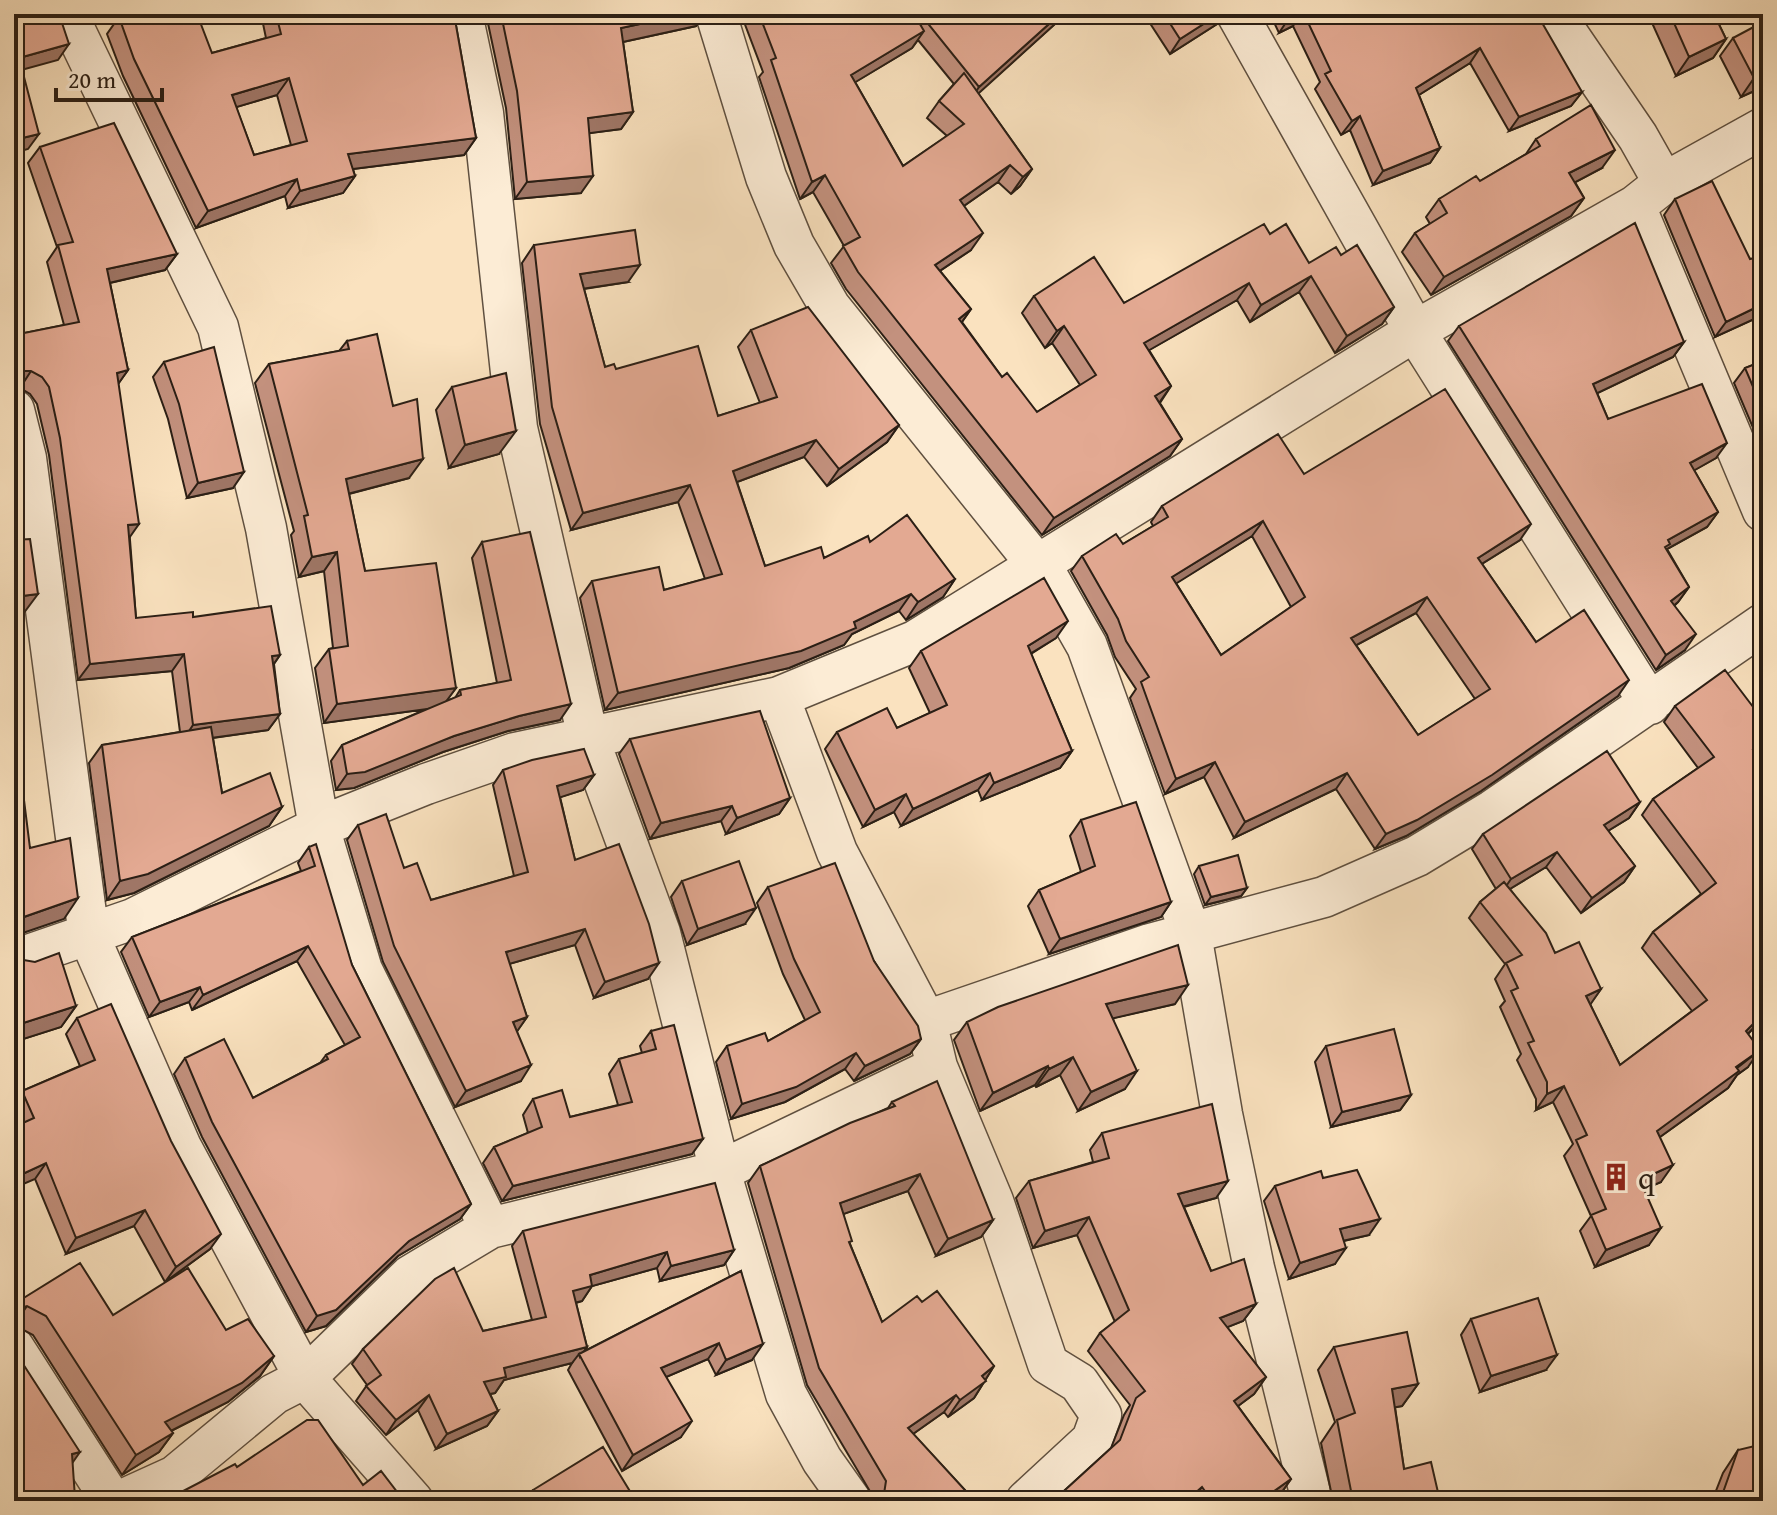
<svg xmlns="http://www.w3.org/2000/svg" width="1777" height="1515" viewBox="0 0 1777 1515" font-family="'Gentium Book Plus',serif">
	<style>
		.lines { fill: none; stroke-linecap: round; stroke-linejoin: round }
		.minor-casing { stroke: #5f5040; stroke-width: 43 }
		.minor { stroke: #fcecd5; stroke-width: 40 }
		.wall { fill: #c3917e; stroke: #2b1f15; stroke-width: 2; fill-rule: evenodd }
		.shaded-wall { fill: #9f7666; stroke: #2b1f15; stroke-width: 2 }
		.building { fill: #e3a992; stroke: #2b1f15; stroke-width: 2; fill-rule: evenodd }
		.labels { text-anchor: middle; dominant-baseline: central; stroke-width: 6; stroke-linejoin: round; paint-order: stroke }
		.poi-label { font-size: 32px; fill: #2b1f15; stroke: #fcecd5; text-anchor: start }
	</style>
	<rect width="100%" height="100%" fill="#fae2bf"/>
	<filter id="stains"><feTurbulence type="fractalNoise" baseFrequency=".0025" numOctaves="4"/><feColorMatrix values="0 0 0 0 .2 0 0 0 0 .09 0 0 0 0 .02 0 0 0 .5 -.17"/></filter>
	<radialGradient id="worn" r=".72"><stop offset=".6" stop-color="#630" stop-opacity="0"/><stop offset="1" stop-color="#630" stop-opacity=".3"/></radialGradient>
	<g class="lines">
		<defs>
			<path id="minor" d="M 67,14 L 218,327 L 266,528 L 319,827 L 362,970 L 490,1228
				M 462,14 L 483,113 L 517,428 L 588,737 L 660,933 L 720,1171 L 786,1394 L 822,1460 L 851,1501
				M 716,14 L 766,177 L 794,245 L 830,307 L 1050,581 L 1087,646 L 1191,934 L 1222,1114 L 1254,1268 L 1312,1501
				M 1237,14 L 1415,331 L 1650,704
				M 1554,14 L 1638,137 L 1664,183
				M 1635,206 L 1763,511
				M 14,410 L 26,458 L 89,936 L 181,1147 L 305,1378 L 413,1501
				M 779,697 L 837,852 L 926,1021 L 937,1067 L 993,1201 L 1048,1364 L 1079,1383 L 1101,1415 L 1092,1440 L 1026,1501
				M 14,960 L 133,919 L 319,827 L 426,784 L 515,753 L 779,697 L 915,641 L 1415,331 L 1635,206 L 1664,183 L 1763,128
				M 926,1021 L 1150,944 L 1324,897 L 1417,856 L 1493,810 L 1763,624
				M 14,1348 L 112,1501
				M 120,1501 L 175,1476 L 274,1394 L 305,1378 L 410,1276 L 490,1228 L 720,1171 L 937,1067"/>
		</defs>
		<use href="#minor" class="minor-casing"/>
		<use href="#minor" class="minor"/>
	</g>
	<path class="wall" d="M 261,14 L 454,14 L 476,138 L 464,155 L 353,169 L 355,176 L 343,193 L 288,208 L 285,196 L 196,228 L 123,76 L 107,34 L 119,17 L 212,53 L 266,38 ZM 277,95 L 291,145 L 254,155 L 236,107 Z
		M 486,14 L 704,14 L 696,26 L 623,42 L 633,112 L 621,129 L 589,133 L 581,193 L 515,199 L 506,108 Z
		M 741,14 L 914,14 L 921,25 L 925,20 L 933,14 L 1066,14 L 978,93 L 1032,169 L 1020,186 L 1011,194 L 998,182 L 964,206 L 971,250 L 940,271 L 971,309 L 962,322 L 1002,377 L 1037,412 L 1080,385 L 1052,343 L 1045,348 L 1022,313 L 1034,296 L 1124,303 L 1270,234 L 1309,263 L 1341,255 L 1394,307 L 1382,324 L 1335,353 L 1299,292 L 1250,322 L 1237,300 L 1149,350 L 1171,386 L 1160,403 L 1182,439 L 1170,456 L 1042,535 L 846,289 L 831,263 L 844,246 L 813,192 L 800,199 L 759,77 L 763,72 ZM 918,40 L 954,84 L 939,101 L 927,118 L 947,136 L 903,166 L 855,82 L 912,48 Z
		M 1144,14 L 1224,14 L 1217,24 L 1170,54 Z
		M 1270,14 L 1430,14 L 1431,17 L 1582,92 L 1571,106 L 1509,131 L 1470,63 L 1419,95 L 1440,148 L 1430,163 L 1373,185 L 1350,130 L 1341,135 L 1315,89 L 1320,82 L 1293,26 L 1279,33 Z
		M 1648,14 L 1714,14 L 1726,39 L 1713,58 L 1676,76 Z
		M 1733,38 L 1763,87 L 1741,97 L 1720,56 Z
		M 1536,139 L 1602,168 L 1575,182 L 1584,198 L 1571,216 L 1431,295 L 1402,252 L 1415,233 L 1430,224 L 1426,217 L 1439,199 L 1480,181 L 1526,154 Z
		M 40,147 L 177,254 L 165,270 L 110,283 L 128,370 L 118,384 L 136,618 L 193,617 L 280,655 L 274,664 L 280,714 L 268,730 L 213,738 L 222,793 L 282,807 L 269,826 L 134,893 L 107,900 L 89,763 L 102,745 L 180,732 L 172,671 L 78,680 L 49,455 L 37,404 L 30,394 L 20,388 L 14,388 L 14,335 L 64,325 L 47,262 L 57,247 L 28,163 Z
		M 1675,199 L 1750,259 L 1763,315 L 1715,337 L 1664,215 Z
		M 534,245 L 628,282 L 584,289 L 605,367 L 616,369 L 718,416 L 760,403 L 738,347 L 751,330 L 899,425 L 887,442 L 827,486 L 804,457 L 737,482 L 765,566 L 824,558 L 870,542 L 955,579 L 943,597 L 906,620 L 899,611 L 852,634 L 844,645 L 789,668 L 605,710 L 580,598 L 592,581 L 664,590 L 705,579 L 678,502 L 571,530 L 540,424 L 522,263 Z
		M 1459,326 L 1684,342 L 1673,357 L 1597,393 L 1608,419 L 1716,458 L 1694,470 L 1718,512 L 1707,527 L 1667,549 L 1689,587 L 1678,602 L 1674,606 L 1685,650 L 1656,670 L 1448,341 Z
		M 347,341 L 409,478 L 349,494 L 365,571 L 456,688 L 446,701 L 455,698 L 460,690 L 497,683 L 472,558 L 482,542 L 560,720 L 508,731 L 443,752 L 354,788 L 336,790 L 331,761 L 342,745 L 427,709 L 324,723 L 315,668 L 329,649 L 333,648 L 324,571 L 299,577 L 291,535 L 294,531 L 255,383 L 269,364 L 339,351 Z
		M 1763,361 L 1763,427 L 1754,430 L 1734,383 L 1745,368 Z
		M 164,362 L 233,488 L 187,498 L 168,419 L 153,377 Z
		M 452,387 L 499,454 L 449,468 L 436,410 Z
		M 1304,474 L 1520,540 L 1482,564 L 1536,642 L 1618,696 L 1481,791 L 1406,836 L 1375,849 L 1336,789 L 1234,838 L 1204,777 L 1165,794 L 1130,698 L 1136,689 L 1115,657 L 1107,635 L 1071,571 L 1082,556 L 1123,544 L 1153,526 L 1151,522 L 1162,506 ZM 1252,536 L 1291,607 L 1221,655 L 1176,583 ZM 1416,613 L 1475,699 L 1418,735 L 1356,645 Z
		M 1056,638 L 1031,654 L 1072,751 L 1060,768 L 982,800 L 978,790 L 901,826 L 894,812 L 863,827 L 825,749 L 837,732 L 897,728 L 930,713 L 909,668 L 921,651 Z
		M 1675,706 L 1763,720 L 1763,749 L 1757,755 L 1763,762 L 1763,1018 L 1748,1034 L 1748,1067 L 1737,1075 L 1728,1088 L 1660,1137 L 1661,1182 L 1644,1189 L 1649,1245 L 1595,1267 L 1580,1231 L 1591,1216 L 1564,1156 L 1573,1144 L 1553,1102 L 1536,1110 L 1536,1099 L 1517,1060 L 1521,1054 L 1500,1007 L 1505,1001 L 1495,979 L 1505,964 L 1469,918 L 1480,902 L 1496,889 L 1472,849 L 1483,834 L 1640,802 L 1629,818 L 1608,831 L 1635,866 L 1624,882 L 1581,913 L 1546,867 L 1510,889 L 1555,953 L 1601,989 L 1590,1004 L 1620,1065 L 1692,1011 L 1642,948 L 1653,932 L 1701,894 L 1642,815 L 1653,799 L 1698,768 L 1664,722 Z
		M 630,739 L 790,798 L 779,814 L 726,834 L 721,821 L 650,839 L 619,754 Z
		M 503,770 L 594,775 L 583,790 L 560,797 L 575,860 L 648,979 L 594,998 L 575,945 L 509,964 L 527,1017 L 517,1031 L 521,1081 L 455,1107 L 383,962 L 347,840 L 358,825 L 404,868 L 431,900 L 514,876 L 493,785 Z
		M 1081,820 L 1171,902 L 1161,917 L 1049,954 L 1028,906 L 1039,890 L 1081,872 L 1070,836 Z
		M 309,847 L 352,965 L 471,1204 L 460,1219 L 398,1256 L 326,1326 L 306,1332 L 202,1137 L 174,1074 L 185,1058 L 253,1098 L 320,1063 L 326,1055 L 345,1045 L 297,961 L 192,1010 L 189,1002 L 149,1017 L 121,952 L 132,937 L 301,871 L 298,863 Z
		M 1199,866 L 1247,888 L 1241,896 L 1205,905 L 1194,874 Z
		M 682,881 L 745,924 L 687,945 L 671,897 Z
		M 768,887 L 874,961 L 921,1039 L 910,1054 L 854,1081 L 845,1069 L 785,1102 L 731,1119 L 716,1062 L 727,1046 L 768,1041 L 805,1020 L 783,974 L 757,903 Z
		M 18,959 L 76,1006 L 61,1027 L 14,1042 L 14,965 Z
		M 1175,1004 L 1113,1018 L 1125,1089 L 1078,1111 L 1060,1075 L 1036,1087 L 1035,1085 L 980,1111 L 954,1040 L 967,1022 Z
		M 77,1018 L 210,1249 L 165,1282 L 134,1226 L 66,1254 L 35,1179 L 19,1125 L 14,1113 L 14,1103 L 22,1091 L 80,1066 L 66,1034 Z
		M 651,1031 L 692,1154 L 502,1201 L 483,1163 L 494,1147 L 528,1133 L 523,1115 L 533,1099 L 570,1117 L 618,1105 L 609,1074 L 619,1059 L 642,1053 L 640,1046 Z
		M 1326,1046 L 1411,1095 L 1400,1110 L 1331,1127 L 1315,1062 Z
		M 892,1102 L 993,1220 L 981,1237 L 936,1256 L 908,1191 L 843,1214 L 850,1244 L 882,1322 L 922,1302 L 994,1366 L 974,1398 L 948,1417 L 944,1412 L 913,1434 L 975,1501 L 873,1501 L 874,1498 L 807,1385 L 748,1183 L 760,1166 L 888,1108 Z
		M 1102,1133 L 1216,1198 L 1184,1207 L 1211,1271 L 1256,1304 L 1243,1321 L 1227,1327 L 1266,1377 L 1254,1394 L 1238,1406 L 1291,1479 L 1279,1496 L 1272,1501 L 1053,1501 L 1111,1448 L 1124,1415 L 1130,1405 L 1088,1351 L 1100,1333 L 1115,1322 L 1077,1235 L 1033,1248 L 1016,1198 L 1029,1181 L 1093,1162 L 1090,1150 Z
		M 1323,1178 L 1369,1235 L 1344,1241 L 1335,1264 L 1289,1279 L 1264,1201 L 1275,1186 Z
		M 523,1231 L 734,1250 L 724,1265 L 660,1281 L 657,1268 L 592,1286 L 582,1301 L 576,1303 L 587,1347 L 585,1351 L 741,1271 L 752,1360 L 716,1375 L 708,1359 L 666,1377 L 681,1437 L 622,1471 L 568,1370 L 572,1363 L 504,1380 L 495,1393 L 490,1394 L 498,1411 L 487,1426 L 436,1449 L 418,1410 L 386,1435 L 356,1401 L 367,1385 L 352,1364 L 363,1349 L 483,1331 L 532,1320 L 512,1246 Z
		M 14,1304 L 113,1315 L 226,1330 L 274,1356 L 260,1376 L 228,1402 L 171,1431 L 173,1433 L 159,1452 L 122,1475 L 33,1335 L 14,1325 Z
		M 1471,1319 L 1546,1370 L 1480,1392 L 1461,1335 Z
		M 1334,1347 L 1418,1384 L 1402,1406 L 1395,1407 L 1404,1469 L 1440,1501 L 1333,1501 L 1321,1443 L 1335,1422 L 1318,1370 Z
		M 1738,1450 L 1763,1501 L 1712,1501 L 1723,1473 Z
		M 533,1490 L 626,1501 L 525,1501 Z"/>
	<path class="shaded-wall" d="M 687,14 L 704,14 L 696,26 L 609,45 L 621,28 Z
		M 1060,14 L 1066,14 L 969,102 L 979,87 Z
		M 1219,14 L 1224,14 L 1217,24 L 1170,54 L 1180,39 Z
		M 1298,14 L 1301,14 L 1293,26 L 1279,33 L 1289,18 Z
		M 924,31 L 912,48 L 839,92 L 851,75 Z
		M 1726,39 L 1713,58 L 1676,76 L 1689,57 Z
		M 69,44 L 58,60 L 14,72 L 19,58 Z
		M 1480,48 L 1470,63 L 1406,103 L 1416,88 Z
		M 1763,74 L 1763,87 L 1741,97 L 1754,78 Z
		M 289,78 L 277,95 L 220,112 L 232,95 Z
		M 1582,92 L 1571,106 L 1509,131 L 1519,117 Z
		M 633,112 L 621,129 L 576,135 L 588,118 Z
		M 1360,116 L 1350,130 L 1341,135 L 1352,121 Z
		M 39,134 L 28,149 L 14,153 L 14,140 Z
		M 476,138 L 464,155 L 337,171 L 348,154 Z
		M 1440,148 L 1430,163 L 1373,185 L 1383,171 Z
		M 1615,150 L 1602,168 L 1557,192 L 1569,173 Z
		M 1010,165 L 998,182 L 948,217 L 960,200 Z
		M 1032,169 L 1020,186 L 1011,194 L 1023,177 Z
		M 825,175 L 813,192 L 800,199 L 812,182 Z
		M 355,176 L 343,193 L 288,208 L 300,191 Z
		M 593,176 L 581,193 L 515,199 L 527,182 Z
		M 297,179 L 285,196 L 196,228 L 208,211 Z
		M 1584,198 L 1571,216 L 1431,295 L 1444,277 Z
		M 983,233 L 971,250 L 923,282 L 935,265 Z
		M 177,254 L 165,270 L 96,286 L 107,269 Z
		M 640,265 L 628,282 L 568,291 L 580,274 Z
		M 1311,276 L 1299,292 L 1250,322 L 1261,305 Z
		M 1249,283 L 1237,300 L 1132,360 L 1144,343 Z
		M 1763,304 L 1763,315 L 1715,337 L 1726,322 Z
		M 1394,307 L 1382,324 L 1335,353 L 1347,336 Z
		M 971,309 L 959,326 L 959,319 Z
		M 1064,326 L 1052,343 L 1045,348 L 1057,331 Z
		M 1684,342 L 1673,357 L 1583,400 L 1593,384 Z
		M 128,370 L 116,387 L 117,373 Z
		M 19,371 L 31,371 L 20,388 L 14,388 L 14,375 Z
		M 1171,386 L 1159,403 L 1155,396 Z
		M 1763,417 L 1763,427 L 1754,430 Z
		M 899,425 L 887,442 L 827,486 L 839,469 Z
		M 516,431 L 499,454 L 449,468 L 465,445 Z
		M 1182,439 L 1170,456 L 1042,535 L 1054,518 Z
		M 816,440 L 804,457 L 721,488 L 733,471 Z
		M 1727,443 L 1716,458 L 1679,479 L 1690,463 Z
		M 423,459 L 409,478 L 332,498 L 346,479 Z
		M 244,472 L 233,488 L 187,498 L 198,483 Z
		M 690,485 L 678,502 L 571,530 L 583,513 Z
		M 1718,512 L 1707,527 L 1667,549 L 1659,560 L 1668,540 Z
		M 1263,521 L 1252,536 L 1161,593 L 1172,577 Z
		M 139,524 L 127,541 L 128,525 Z
		M 1531,524 L 1520,540 L 1467,573 L 1478,558 Z
		M 337,552 L 324,571 L 299,577 L 312,557 Z
		M 955,579 L 943,597 L 906,620 L 918,602 Z
		M 1689,587 L 1678,602 L 1660,617 L 1671,601 Z
		M 38,594 L 23,614 L 14,616 L 14,597 Z
		M 911,594 L 899,611 L 852,634 L 844,645 L 789,668 L 605,710 L 618,693 L 854,622 Z
		M 1427,597 L 1416,613 L 1340,654 L 1351,638 Z
		M 1068,621 L 1056,638 L 1015,663 L 1028,646 Z
		M 1696,634 L 1685,650 L 1656,670 L 1666,655 Z
		M 184,654 L 172,671 L 78,680 L 90,664 Z
		M 280,655 L 268,672 L 272,656 Z
		M 1629,680 L 1618,696 L 1481,791 L 1406,836 L 1375,849 L 1386,834 Z
		M 456,688 L 442,707 L 324,723 L 337,704 Z
		M 571,704 L 560,720 L 508,731 L 443,752 L 354,788 L 336,790 L 347,774 L 454,736 L 519,716 Z
		M 280,714 L 268,730 L 182,742 L 193,725 Z
		M 1763,742 L 1762,751 L 1741,766 L 1753,750 Z
		M 1072,751 L 1060,768 L 982,800 L 994,783 Z
		M 1215,762 L 1204,777 L 1165,794 L 1176,779 Z
		M 990,773 L 978,790 L 901,826 L 913,809 Z
		M 1347,773 L 1336,789 L 1234,838 L 1245,822 Z
		M 594,775 L 583,790 L 546,802 L 557,786 Z
		M 906,794 L 894,812 L 863,827 L 875,810 Z
		M 790,798 L 779,814 L 726,834 L 737,818 Z
		M 1640,802 L 1629,818 L 1593,840 L 1604,825 Z
		M 732,806 L 721,821 L 650,839 L 661,823 Z
		M 282,807 L 269,826 L 134,893 L 107,900 L 120,881 Z
		M 1557,852 L 1546,867 L 1500,895 L 1511,879 Z
		M 1635,866 L 1624,882 L 1581,913 L 1592,898 Z
		M 1247,888 L 1241,896 L 1205,905 L 1211,897 Z
		M 78,898 L 64,919 L 14,936 L 14,924 L 21,918 Z
		M 1171,902 L 1161,917 L 1049,954 L 1060,939 Z
		M 756,908 L 745,924 L 687,945 L 698,929 Z
		M 585,929 L 575,945 L 495,968 L 506,952 Z
		M 308,946 L 297,961 L 192,1010 L 203,995 Z
		M 659,963 L 648,979 L 594,998 L 605,982 Z
		M 1188,985 L 1175,1004 L 1093,1023 L 1106,1004 Z
		M 200,987 L 189,1002 L 149,1017 L 160,1002 Z
		M 1601,989 L 1590,1005 L 1586,996 Z
		M 76,1006 L 61,1027 L 14,1042 L 14,1026 Z
		M 1763,1014 L 1763,1018 L 1734,1048 L 1746,1031 Z
		M 527,1017 L 516,1033 L 513,1022 Z
		M 921,1039 L 910,1054 L 854,1081 L 865,1066 Z
		M 1760,1050 L 1748,1067 L 1737,1075 L 1728,1088 L 1646,1147 L 1657,1131 Z
		M 856,1053 L 845,1069 L 785,1102 L 731,1119 L 742,1104 Z
		M 1073,1057 L 1060,1075 L 1036,1087 L 1049,1069 Z
		M 531,1065 L 521,1081 L 455,1107 L 466,1091 Z
		M 1048,1066 L 1035,1085 L 980,1111 L 993,1093 Z
		M 1137,1071 L 1125,1089 L 1078,1111 L 1091,1092 Z
		M 1564,1086 L 1553,1102 L 1536,1110 L 1547,1094 Z
		M 1411,1095 L 1400,1110 L 1331,1127 L 1342,1112 Z
		M 703,1139 L 692,1154 L 502,1201 L 513,1186 Z
		M 46,1163 L 35,1179 L 14,1188 L 14,1178 Z
		M 1673,1165 L 1661,1182 L 1629,1196 L 1640,1180 Z
		M 920,1174 L 908,1191 L 827,1220 L 840,1203 Z
		M 1228,1181 L 1216,1198 L 1166,1211 L 1178,1194 Z
		M 471,1204 L 460,1219 L 398,1256 L 326,1326 L 306,1332 L 317,1316 L 409,1241 Z
		M 145,1210 L 134,1226 L 66,1254 L 76,1238 Z
		M 1089,1217 L 1077,1235 L 1033,1248 L 1045,1231 Z
		M 1380,1219 L 1369,1235 L 1329,1244 L 1340,1229 Z
		M 993,1220 L 981,1237 L 936,1256 L 948,1239 Z
		M 1661,1228 L 1649,1245 L 1595,1267 L 1606,1250 Z
		M 221,1234 L 210,1249 L 165,1282 L 176,1267 Z
		M 1346,1248 L 1335,1264 L 1289,1279 L 1300,1263 Z
		M 734,1250 L 724,1265 L 660,1281 L 671,1266 Z
		M 667,1252 L 657,1268 L 592,1286 L 582,1301 L 562,1306 L 573,1291 L 590,1275 Z
		M 1256,1304 L 1243,1321 L 1208,1335 L 1220,1318 Z
		M 27,1306 L 14,1325 L 14,1310 Z
		M 719,1343 L 708,1359 L 650,1384 L 661,1368 Z
		M 763,1344 L 752,1360 L 716,1375 L 726,1360 Z
		M 587,1347 L 580,1357 L 579,1354 L 572,1363 L 504,1380 L 495,1393 L 474,1397 L 484,1382 L 504,1368 Z
		M 1557,1355 L 1546,1370 L 1480,1392 L 1491,1376 Z
		M 274,1356 L 260,1376 L 228,1402 L 151,1441 L 165,1422 Z
		M 994,1366 L 974,1398 L 948,1417 L 960,1400 L 982,1376 Z
		M 1266,1377 L 1254,1394 L 1222,1418 L 1234,1401 Z
		M 1418,1384 L 1402,1406 L 1376,1411 L 1392,1389 Z
		M 429,1395 L 418,1410 L 386,1435 L 396,1420 Z
		M 956,1395 L 944,1412 L 896,1446 L 908,1428 Z
		M 498,1411 L 487,1426 L 436,1449 L 447,1434 Z
		M 692,1421 L 681,1437 L 622,1471 L 633,1455 Z
		M 173,1433 L 159,1452 L 122,1475 L 136,1455 Z
		M 80,1452 L 66,1472 L 72,1454 Z
		M 1291,1479 L 1279,1496 L 1272,1501 L 1260,1501 Z
		M 1202,1487 L 1192,1501 L 1186,1501 Z"/>
	<path class="building" d="M 54,14 L 59,14 L 69,44 L 19,58 L 39,134 L 14,140 L 14,26 Z
		M 127,14 L 197,14 L 212,53 L 281,34 L 276,14 L 454,14 L 476,138 L 348,154 L 355,176 L 300,191 L 297,179 L 208,211 L 134,59 L 119,17 ZM 289,78 L 307,141 L 254,155 L 232,95 Z
		M 501,14 L 687,14 L 621,28 L 633,112 L 588,118 L 593,176 L 527,182 L 517,91 Z
		M 759,14 L 914,14 L 924,31 L 851,75 L 903,166 L 964,124 L 939,101 L 964,73 L 1032,169 L 1023,177 L 1010,165 L 960,200 L 983,233 L 935,265 L 971,309 L 959,319 L 1002,377 L 1007,373 L 1037,412 L 1096,375 L 1064,326 L 1057,331 L 1034,296 L 1094,257 L 1124,303 L 1264,224 L 1270,234 L 1286,224 L 1309,263 L 1336,247 L 1341,255 L 1357,245 L 1394,307 L 1347,336 L 1311,276 L 1261,305 L 1249,283 L 1144,343 L 1171,386 L 1155,396 L 1182,439 L 1054,518 L 858,272 L 843,246 L 860,237 L 825,175 L 812,182 L 771,60 L 776,58 Z
		M 933,14 L 1060,14 L 979,87 L 925,20 Z
		M 1164,14 L 1219,14 L 1180,39 Z
		M 1287,14 L 1298,14 L 1289,18 Z
		M 1304,14 L 1430,14 L 1431,17 L 1435,14 L 1537,14 L 1582,92 L 1519,117 L 1480,48 L 1416,88 L 1440,148 L 1383,171 L 1360,116 L 1352,121 L 1325,74 L 1331,71 Z
		M 1670,14 L 1714,14 L 1726,39 L 1689,57 Z
		M 1763,22 L 1763,74 L 1754,78 L 1733,38 Z
		M 1591,105 L 1615,150 L 1569,173 L 1584,198 L 1444,277 L 1415,233 L 1447,213 L 1439,199 L 1476,176 L 1480,181 L 1540,146 L 1536,139 Z
		M 114,123 L 177,254 L 107,269 L 128,370 L 117,373 L 139,524 L 128,525 L 136,618 L 193,612 L 193,617 L 271,606 L 280,655 L 272,656 L 280,714 L 193,725 L 184,654 L 90,664 L 60,438 L 49,387 L 42,377 L 31,371 L 19,371 L 14,375 L 14,335 L 79,322 L 58,245 L 73,242 L 40,147 Z
		M 1712,181 L 1750,259 L 1763,256 L 1763,304 L 1726,322 L 1675,199 Z
		M 1635,223 L 1684,342 L 1593,384 L 1608,419 L 1702,384 L 1727,443 L 1690,463 L 1718,512 L 1668,540 L 1670,544 L 1665,547 L 1689,587 L 1671,601 L 1696,634 L 1666,655 L 1459,326 Z
		M 635,230 L 640,265 L 580,274 L 605,367 L 614,364 L 616,369 L 698,346 L 718,416 L 777,397 L 751,330 L 808,307 L 899,425 L 839,469 L 816,440 L 733,471 L 765,566 L 821,547 L 824,558 L 868,536 L 870,542 L 907,515 L 955,579 L 918,602 L 911,594 L 854,622 L 856,628 L 801,651 L 618,693 L 592,581 L 659,567 L 664,590 L 722,574 L 690,485 L 583,513 L 552,407 L 534,245 Z
		M 377,334 L 393,406 L 417,399 L 423,459 L 346,479 L 365,571 L 436,563 L 456,688 L 337,704 L 329,649 L 348,646 L 337,552 L 312,557 L 304,516 L 308,515 L 269,364 L 349,349 L 347,341 Z
		M 214,347 L 244,472 L 198,483 L 179,404 L 164,362 Z
		M 1763,361 L 1763,410 L 1745,368 Z
		M 506,373 L 516,431 L 465,445 L 452,387 Z
		M 1445,389 L 1531,524 L 1478,558 L 1536,642 L 1584,610 L 1629,680 L 1492,775 L 1417,820 L 1386,834 L 1347,773 L 1245,822 L 1215,762 L 1176,779 L 1141,682 L 1149,677 L 1126,641 L 1118,619 L 1082,556 L 1116,534 L 1123,544 L 1168,517 L 1162,506 L 1278,434 L 1304,474 ZM 1263,521 L 1305,597 L 1221,655 L 1172,577 ZM 1427,597 L 1490,689 L 1418,735 L 1351,638 Z
		M 530,532 L 571,704 L 519,716 L 454,736 L 365,772 L 347,774 L 342,745 L 461,695 L 460,690 L 511,680 L 482,542 Z
		M 30,539 L 38,594 L 14,597 L 14,540 Z
		M 1044,578 L 1068,621 L 1028,646 L 1072,751 L 994,783 L 990,773 L 913,809 L 906,794 L 875,810 L 837,732 L 887,708 L 897,728 L 947,705 L 921,651 Z
		M 1725,670 L 1763,720 L 1763,742 L 1753,750 L 1763,762 L 1763,1014 L 1746,1031 L 1760,1050 L 1736,1067 L 1739,1071 L 1657,1131 L 1673,1165 L 1640,1180 L 1661,1228 L 1606,1250 L 1591,1215 L 1606,1209 L 1576,1140 L 1587,1135 L 1564,1086 L 1547,1094 L 1547,1082 L 1528,1043 L 1534,1041 L 1511,991 L 1518,988 L 1506,963 L 1522,955 L 1480,902 L 1504,882 L 1546,933 L 1555,953 L 1579,942 L 1601,989 L 1586,996 L 1620,1065 L 1707,1000 L 1653,932 L 1716,883 L 1653,799 L 1714,757 L 1675,706 Z
		M 760,711 L 790,798 L 737,818 L 732,806 L 661,823 L 630,739 Z
		M 211,727 L 222,793 L 270,773 L 282,807 L 148,874 L 120,881 L 102,745 Z
		M 584,749 L 594,775 L 557,786 L 575,860 L 619,844 L 649,924 L 659,963 L 605,982 L 585,929 L 506,952 L 527,1017 L 513,1022 L 531,1065 L 466,1091 L 394,946 L 358,825 L 386,814 L 404,868 L 417,863 L 431,900 L 528,872 L 503,770 L 532,760 Z
		M 1607,751 L 1640,802 L 1604,825 L 1635,866 L 1592,898 L 1557,852 L 1511,879 L 1483,834 Z
		M 19,760 L 30,848 L 70,838 L 78,898 L 21,918 L 14,924 L 14,761 Z
		M 1136,802 L 1171,902 L 1060,939 L 1039,890 L 1095,866 L 1081,820 Z
		M 316,844 L 352,965 L 471,1204 L 409,1241 L 336,1310 L 317,1316 L 212,1122 L 185,1058 L 224,1039 L 253,1098 L 328,1059 L 326,1055 L 360,1037 L 308,946 L 203,995 L 200,987 L 160,1002 L 132,937 L 315,866 L 309,847 Z
		M 1238,855 L 1247,888 L 1211,897 L 1199,866 Z
		M 739,861 L 756,908 L 698,929 L 682,881 Z
		M 835,863 L 874,961 L 918,1026 L 921,1039 L 865,1066 L 856,1053 L 796,1087 L 742,1104 L 727,1046 L 765,1033 L 768,1041 L 820,1012 L 794,959 L 768,887 Z
		M 1178,945 L 1188,985 L 1106,1004 L 1137,1071 L 1091,1092 L 1073,1057 L 1049,1069 L 1048,1066 L 993,1093 L 967,1022 L 998,1007 Z
		M 59,953 L 76,1006 L 14,1026 L 14,975 L 22,973 L 18,959 L 35,962 Z
		M 111,1004 L 171,1141 L 221,1234 L 176,1267 L 145,1210 L 76,1238 L 46,1163 L 14,1178 L 14,1127 L 34,1118 L 22,1091 L 95,1060 L 77,1018 Z
		M 674,1025 L 703,1139 L 513,1186 L 494,1147 L 542,1127 L 533,1099 L 562,1090 L 570,1117 L 632,1102 L 619,1059 L 656,1049 L 651,1031 Z
		M 1394,1029 L 1411,1095 L 1342,1112 L 1326,1046 Z
		M 937,1081 L 993,1220 L 948,1239 L 920,1174 L 840,1203 L 852,1241 L 849,1242 L 882,1322 L 917,1296 L 922,1302 L 937,1291 L 994,1366 L 982,1376 L 986,1381 L 960,1400 L 956,1395 L 908,1428 L 975,1501 L 877,1501 L 884,1494 L 886,1481 L 819,1368 L 760,1166 L 850,1123 L 895,1106 L 892,1102 Z
		M 1212,1104 L 1228,1181 L 1178,1194 L 1211,1271 L 1244,1259 L 1256,1304 L 1220,1318 L 1266,1377 L 1234,1401 L 1291,1479 L 1260,1501 L 1212,1501 L 1202,1487 L 1186,1501 L 1053,1501 L 1120,1440 L 1136,1398 L 1145,1391 L 1100,1333 L 1129,1310 L 1089,1217 L 1045,1231 L 1029,1181 L 1109,1158 L 1102,1133 Z
		M 1357,1170 L 1380,1219 L 1340,1229 L 1346,1248 L 1300,1263 L 1275,1186 L 1321,1171 L 1323,1178 Z
		M 715,1183 L 734,1250 L 671,1266 L 667,1252 L 590,1275 L 592,1286 L 573,1291 L 587,1347 L 504,1368 L 506,1377 L 484,1382 L 498,1411 L 447,1434 L 429,1395 L 396,1420 L 366,1386 L 381,1375 L 363,1349 L 435,1279 L 454,1268 L 483,1331 L 546,1317 L 523,1231 Z
		M 80,1263 L 113,1315 L 188,1268 L 226,1330 L 248,1319 L 274,1356 L 242,1383 L 165,1422 L 173,1433 L 136,1455 L 46,1316 L 27,1306 L 14,1310 L 14,1304 Z
		M 741,1271 L 763,1344 L 726,1360 L 719,1343 L 661,1368 L 692,1421 L 633,1455 L 579,1354 Z
		M 1538,1298 L 1557,1355 L 1491,1376 L 1471,1319 Z
		M 1407,1332 L 1418,1384 L 1392,1389 L 1404,1469 L 1431,1462 L 1440,1501 L 1353,1501 L 1337,1420 L 1355,1413 L 1334,1347 Z
		M 14,1350 L 80,1452 L 72,1454 L 75,1498 L 71,1501 L 14,1501 Z
		M 307,1420 L 318,1420 L 363,1485 L 381,1471 L 404,1501 L 164,1501 L 235,1464 L 237,1467 Z
		M 1763,1444 L 1763,1501 L 1720,1501 L 1738,1450 Z
		M 603,1447 L 631,1493 L 622,1499 L 623,1501 L 539,1501 L 533,1490 Z
		M 844,1497 L 849,1501 L 840,1501 Z"/>
	<defs>
		<symbol id="building-bare" viewBox="-9 -9 18 18"><path d="M-4-6H4V6H1V3H-1V6H-4ZM-2.5-4.3h1.7v1.8h-1.7ZM.8-4.3h1.7v1.8H.8ZM-2.5-1h1.7V.8h-1.7ZM.8-1h1.7V.8H.8Z" fill="#8f2418" stroke="#fcecd5" stroke-width="2.5" paint-order="stroke"/></symbol>
	</defs>
	<g fill-rule="evenodd">
		<use href="#building-bare" x="1596" y="1157" width="40" height="40"/>
	</g>
	<g class="labels">
		<g class="poi-label">
			<text x="1638" y="1177">q</text>
		</g>
	</g>
	<rect width="1777" height="1515" fill="none" stroke="#fae2bf" stroke-width="48"/>
	<rect x="16" y="16" width="1745" height="1483" fill="none" stroke="#2b1f15" stroke-width="4"/>
	<rect x="24" y="24" width="1729" height="1467" fill="none" stroke="#2b1f15" stroke-width="2"/>
	<path d="M56 88v12h106v-12" fill="none" stroke="#2b1f15" stroke-width="4"/>
	<text x="68" y="88" font-size="24" fill="#2b1f15" stroke="#fcecd5" stroke-width="6" paint-order="stroke">20 m</text>
	<rect width="100%" height="100%" filter="url(#stains)"/>
	<rect width="100%" height="100%" fill="url(#worn)"/>
</svg>
